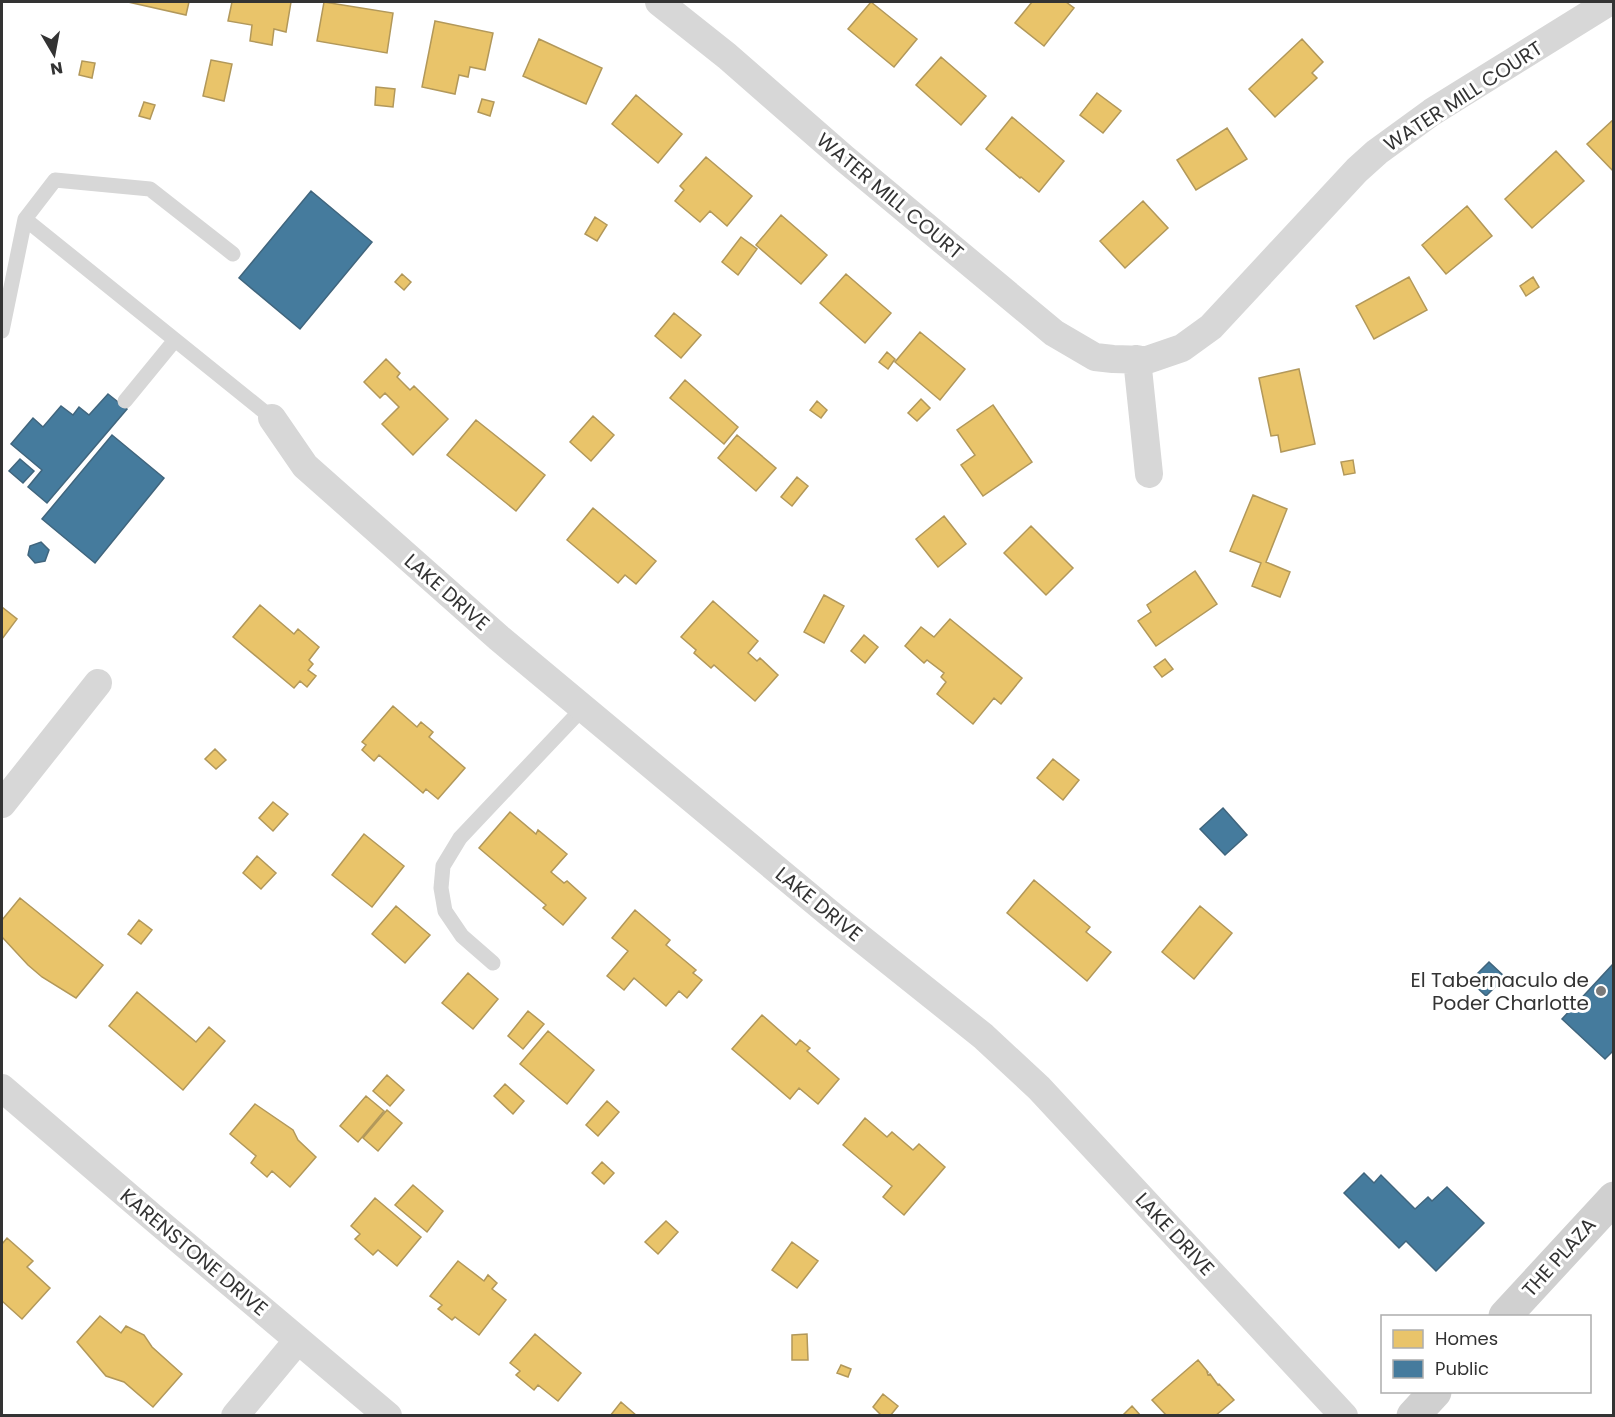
<svg xmlns="http://www.w3.org/2000/svg" width="1615" height="1417" viewBox="0 0 1615 1417" font-family="Poppins,sans-serif">
	<style>
		.homes { fill: #e9c46a; stroke: #b2985a; stroke-width: 1.5 }
		.public { fill: #457b9d; stroke: #40657d; stroke-width: 1.5 }
		.lines { fill: none; stroke-linecap: round; stroke-linejoin: round }
		.lane { stroke: #d7d7d7; stroke-width: 15 }
		.street { stroke: #d7d7d7; stroke-width: 28 }
		.secondary { stroke: #d0d0d0; stroke-width: 33 }
		.poi-dot { fill: #7a7a7a; stroke: #fff; stroke-width: 2 }
		.labels { text-anchor: middle; dominant-baseline: central; stroke-width: 6; stroke-linejoin: round; paint-order: stroke }
		.street-label { font-size: 20px; fill: #333; stroke: #fff }
		.poi-label { font-size: 20px; fill: #333; stroke: #fff; text-anchor: end }
	</style>
	<rect width="100%" height="100%" fill="#fff"/>
	<path class="homes" d="M 128,2 L 189,2 L 186,15 Z
		M 232,2 L 291,2 L 286,32 L 274,29 L 272,45 L 250,41 L 252,25 L 228,21 Z
		M 324,2 L 393,13 L 387,53 L 317,41 Z
		M 871,2 L 917,39 L 894,67 L 848,29 Z
		M 1032,2 L 1066,2 L 1074,8 L 1044,46 L 1015,23 Z
		M 435,21 L 493,33 L 485,70 L 470,67 L 468,77 L 459,75 L 455,94 L 422,87 Z
		M 539,39 L 602,68 L 586,104 L 523,76 Z
		M 1302,39 L 1323,62 L 1312,73 L 1317,78 L 1275,117 L 1249,89 Z
		M 941,57 L 986,96 L 961,125 L 916,85 Z
		M 211,60 L 232,64 L 224,101 L 203,96 Z
		M 82,61 L 95,63 L 92,78 L 79,75 Z
		M 376,87 L 395,89 L 393,107 L 375,105 Z
		M 1097,93 L 1121,111 L 1103,133 L 1080,115 Z
		M 636,95 L 682,134 L 658,163 L 612,124 Z
		M 482,99 L 494,102 L 490,116 L 478,112 Z
		M 144,102 L 155,105 L 150,119 L 139,116 Z
		M 1012,117 L 1064,161 L 1039,192 L 1021,177 L 1020,178 L 986,149 Z
		M 1614,119 L 1614,172 L 1587,144 Z
		M 1227,128 L 1247,159 L 1196,190 L 1177,160 Z
		M 1556,151 L 1584,181 L 1532,228 L 1505,199 Z
		M 706,157 L 752,196 L 727,226 L 710,211 L 700,222 L 675,201 L 684,190 L 680,186 Z
		M 1143,201 L 1168,228 L 1125,268 L 1100,241 Z
		M 1467,206 L 1492,236 L 1446,274 L 1422,245 Z
		M 781,215 L 827,255 L 801,284 L 756,245 Z
		M 595,217 L 607,225 L 597,241 L 585,234 Z
		M 741,237 L 757,249 L 738,275 L 722,262 Z
		M 402,274 L 411,282 L 404,290 L 395,282 Z
		M 846,274 L 891,313 L 865,343 L 820,303 Z
		M 1409,277 L 1427,310 L 1374,339 L 1356,306 Z
		M 1533,277 L 1539,287 L 1526,296 L 1520,286 Z
		M 674,313 L 701,335 L 681,358 L 655,336 Z
		M 920,332 L 965,369 L 940,400 L 895,362 Z
		M 887,352 L 895,359 L 888,369 L 879,362 Z
		M 386,359 L 400,373 L 397,377 L 410,390 L 414,386 L 448,419 L 413,455 L 382,424 L 399,407 L 385,393 L 380,398 L 364,382 Z
		M 1299,369 L 1315,444 L 1281,452 L 1278,435 L 1271,436 L 1259,378 Z
		M 685,380 L 738,427 L 724,444 L 670,398 Z
		M 921,399 L 930,408 L 917,421 L 908,413 Z
		M 817,401 L 827,410 L 821,418 L 810,410 Z
		M 993,405 L 1032,462 L 983,496 L 961,465 L 975,455 L 957,430 Z
		M 593,416 L 614,435 L 591,461 L 570,442 Z
		M 476,420 L 545,475 L 516,511 L 447,455 Z
		M 737,435 L 776,468 L 756,491 L 718,458 Z
		M 1353,460 L 1355,473 L 1344,475 L 1341,462 Z
		M 797,477 L 808,486 L 792,506 L 781,497 Z
		M 1253,495 L 1287,509 L 1266,562 L 1290,572 L 1280,597 L 1252,586 L 1261,563 L 1230,551 Z
		M 593,508 L 656,561 L 636,584 L 625,575 L 618,583 L 567,540 Z
		M 944,516 L 966,544 L 938,567 L 916,539 Z
		M 1031,526 L 1073,568 L 1046,595 L 1004,553 Z
		M 1195,571 L 1217,604 L 1156,646 L 1138,621 L 1151,612 L 1147,605 Z
		M 824,595 L 844,606 L 824,643 L 804,632 Z
		M 713,601 L 758,641 L 748,653 L 757,661 L 760,658 L 778,675 L 755,701 L 714,665 L 711,668 L 694,653 L 696,650 L 681,637 Z
		M 260,605 L 294,634 L 298,629 L 319,647 L 309,660 L 313,664 L 308,670 L 316,676 L 307,687 L 300,681 L 294,688 L 233,637 Z
		M 2,607 L 17,619 L 2,639 Z
		M 950,619 L 1022,678 L 1001,704 L 994,698 L 973,724 L 937,694 L 946,682 L 941,677 L 944,673 L 927,660 L 924,663 L 905,646 L 921,627 L 934,637 Z
		M 864,635 L 878,647 L 865,663 L 851,651 Z
		M 1165,659 L 1173,669 L 1162,677 L 1154,667 Z
		M 393,706 L 417,727 L 421,722 L 433,732 L 429,737 L 465,768 L 438,799 L 426,789 L 423,793 L 379,755 L 374,761 L 362,750 L 366,745 L 362,742 Z
		M 215,749 L 226,760 L 216,769 L 205,759 Z
		M 1053,759 L 1079,780 L 1063,800 L 1037,778 Z
		M 273,802 L 288,814 L 273,831 L 259,818 Z
		M 510,812 L 536,834 L 538,830 L 567,854 L 551,872 L 564,883 L 567,881 L 586,898 L 563,925 L 543,908 L 546,905 L 479,848 Z
		M 364,834 L 404,866 L 372,907 L 332,875 Z
		M 257,856 L 276,873 L 261,889 L 243,873 Z
		M 1034,880 L 1090,927 L 1086,932 L 1111,952 L 1087,981 L 1007,913 Z
		M 20,898 L 103,965 L 76,998 L 42,977 L 28,965 L 2,937 L 2,920 Z
		M 396,906 L 430,935 L 405,963 L 372,934 Z
		M 1200,906 L 1232,933 L 1194,979 L 1162,952 Z
		M 635,910 L 670,940 L 666,945 L 696,970 L 693,973 L 702,980 L 687,998 L 679,991 L 666,1006 L 634,978 L 624,990 L 607,976 L 628,951 L 612,938 Z
		M 139,920 L 152,930 L 141,944 L 128,934 Z
		M 468,973 L 498,999 L 473,1029 L 442,1003 Z
		M 137,992 L 196,1042 L 209,1027 L 225,1041 L 183,1090 L 109,1026 Z
		M 528,1011 L 544,1024 L 523,1049 L 508,1036 Z
		M 762,1015 L 796,1045 L 800,1040 L 810,1048 L 807,1051 L 839,1079 L 818,1104 L 799,1088 L 790,1099 L 732,1049 Z
		M 548,1031 L 594,1070 L 567,1104 L 520,1064 Z
		M 387,1075 L 404,1090 L 390,1106 L 373,1091 Z
		M 505,1084 L 524,1101 L 513,1114 L 494,1096 Z
		M 366,1096 L 384,1111 L 358,1142 L 340,1126 Z
		M 607,1101 L 619,1112 L 598,1136 L 586,1125 Z
		M 255,1104 L 293,1130 L 298,1140 L 316,1157 L 290,1187 L 272,1171 L 267,1177 L 251,1163 L 256,1156 L 230,1134 Z
		M 387,1110 L 402,1123 L 378,1151 L 363,1138 Z
		M 865,1118 L 887,1137 L 892,1132 L 913,1150 L 919,1144 L 945,1167 L 904,1215 L 883,1197 L 892,1186 L 843,1145 Z
		M 602,1162 L 614,1173 L 604,1184 L 592,1173 Z
		M 413,1185 L 443,1211 L 427,1232 L 395,1205 Z
		M 375,1198 L 421,1237 L 397,1266 L 378,1250 L 373,1255 L 355,1239 L 360,1234 L 351,1226 Z
		M 666,1221 L 678,1232 L 658,1254 L 645,1242 Z
		M 7,1238 L 33,1261 L 27,1267 L 50,1288 L 22,1319 L 2,1301 L 2,1244 Z
		M 792,1242 L 818,1261 L 797,1288 L 772,1270 Z
		M 458,1261 L 484,1281 L 488,1275 L 497,1283 L 492,1289 L 506,1300 L 479,1335 L 455,1317 L 452,1320 L 438,1309 L 442,1305 L 430,1296 Z
		M 100,1316 L 121,1333 L 126,1326 L 144,1335 L 152,1347 L 182,1374 L 153,1407 L 124,1382 L 106,1376 L 77,1342 Z
		M 535,1334 L 581,1373 L 558,1401 L 538,1385 L 534,1390 L 516,1375 L 520,1371 L 510,1363 Z
		M 807,1334 L 808,1360 L 792,1360 L 792,1335 Z
		M 1198,1360 L 1208,1372 L 1207,1372 L 1208,1375 L 1210,1374 L 1218,1385 L 1219,1384 L 1234,1400 L 1215,1416 L 1167,1416 L 1152,1400 Z
		M 841,1365 L 851,1369 L 848,1377 L 837,1373 Z
		M 883,1394 L 898,1406 L 890,1416 L 882,1416 L 873,1407 Z
		M 621,1402 L 637,1416 L 610,1416 Z
		M 1132,1406 L 1141,1416 L 1122,1416 Z"/>
	<path class="public" d="M 311,191 L 372,242 L 300,329 L 239,278 Z
		M 108,394 L 127,409 L 47,503 L 28,487 L 42,470 L 11,444 L 33,418 L 43,427 L 61,406 L 73,415 L 79,407 L 89,415 Z
		M 112,435 L 164,478 L 95,563 L 42,519 Z
		M 20,459 L 34,471 L 23,483 L 9,471 Z
		M 41,542 L 49,550 L 45,561 L 35,563 L 28,555 L 30,546 Z
		M 1223,808 L 1247,835 L 1225,855 L 1200,829 Z
		M 1489,962 L 1505,977 L 1486,996 L 1470,981 Z
		M 1614,963 L 1614,1050 L 1605,1059 L 1562,1019 Z
		M 1364,1173 L 1374,1183 L 1381,1175 L 1415,1209 L 1428,1197 L 1432,1201 L 1447,1187 L 1484,1223 L 1436,1271 L 1406,1241 L 1399,1248 L 1344,1193 Z"/>
	<g class="lines">
		<path class="lane" d="M 25,219 L 272,418
			M 2,331 L 25,219 L 55,180 L 150,189 L 233,254
			M 125,401 L 175,340
			M 493,963 L 462,936 L 445,911 L 441,888 L 443,866 L 460,838 L 583,708"/>
		<path class="street" d="M 659,2 L 727,56 L 845,159 L 1054,333 L 1095,357 L 1113,359 L 1147,360 L 1182,348 L 1211,327 L 1357,170 L 1377,152 L 1432,112 L 1609,2
			M 1137,359 L 1149,474
			M 272,418 L 305,466 L 499,638 L 829,913 L 983,1036 L 1039,1088 L 1344,1416
			M 2,804 L 98,683
			M 2,1088 L 150,1215 L 388,1416
			M 235,1416 L 298,1340"/>
		<path class="secondary" d="M 1505,1316 L 1614,1198
			M 1413,1416 L 1435,1392"/>
	</g>
	<circle class="poi-dot" cx="1601" cy="991" r="6"/>
	<g class="labels">
		<g class="street-label">
			<text transform="translate(1463 96) rotate(-33)">WATER MILL COURT</text>
			<text transform="translate(890 196) rotate(40)">WATER MILL COURT</text>
			<text transform="translate(447 592) rotate(41)">LAKE DRIVE</text>
			<text transform="translate(819 904) rotate(39)">LAKE DRIVE</text>
			<text transform="translate(1175 1234) rotate(47)">LAKE DRIVE</text>
			<text transform="translate(194 1252) rotate(40)">KARENSTONE DRIVE</text>
			<text transform="translate(1559 1257) rotate(-48)">THE PLAZA</text>
		</g>
		<g class="poi-label">
			<text x="1589" y="980">El Tabernaculo de<tspan x="1589" dy="23">Poder Charlotte</tspan></text>
		</g>
	</g>
	<rect width="1615" height="1417" fill="none" stroke="#333333" stroke-width="6"/>
	<rect x="1381" y="1315" width="210" height="78" fill="#ffffff" stroke="#adadad" stroke-width="1.5"/>
	<rect x="1393" y="1330" width="30" height="18" fill="#e9c46a" stroke="#adadad" stroke-width="1.5"/>
	<text x="1435" y="1345" font-size="18" fill="#333333">Homes</text>
	<rect x="1393" y="1360" width="30" height="18" fill="#457b9d" stroke="#adadad" stroke-width="1.5"/>
	<text x="1435" y="1375" font-size="18" fill="#333333">Public</text>
	<g transform="translate(54 54) rotate(170)" stroke="#ffffff" stroke-width="4.5" paint-order="stroke">
	<path d="M0-4.5L10 22L0 15L-10 22Z" fill="#333333"/>
	<text y="-9" font-size="16" font-weight="bold" text-anchor="middle" fill="#333333">N</text>
	</g>
</svg>
